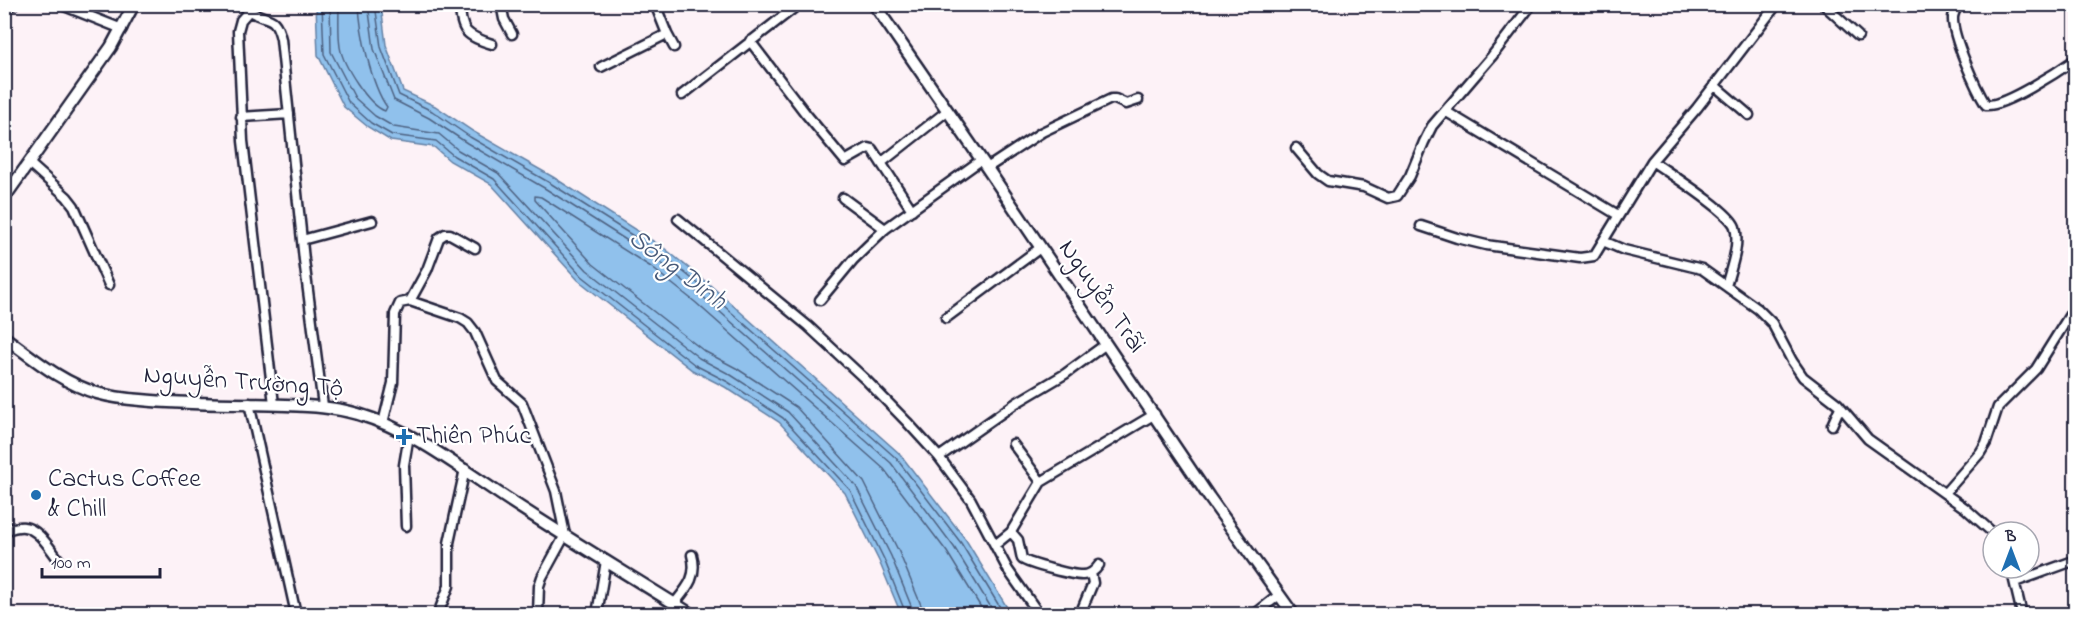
<svg xmlns="http://www.w3.org/2000/svg" width="2080" height="619" viewBox="0 0 2080 619" font-family="'Indie Flower',sans-serif">
	<style>
		.water { fill: #90c1ec; stroke: #6481a5; stroke-width: 1.5 }
		.lines { fill: none; stroke-linecap: round; stroke-linejoin: round }
		.shore { stroke: #4e6282; stroke-width: 1.5 }
		.street-casing { stroke: #22223b; stroke-width: 13 }
		.secondary-casing { stroke: #22223b; stroke-width: 15 }
		.street { stroke: #fff; stroke-width: 8 }
		.secondary { stroke: #fff; stroke-width: 10 }
		.poi-dot { fill: #1f6fb2; stroke: #fff; stroke-width: 2 }
		.labels { text-anchor: middle; dominant-baseline: central; stroke-width: 4.5; stroke-linejoin: round; paint-order: stroke }
		.street-label { font-size: 26px; fill: #22223b; stroke: #fff }
		.poi-label { font-size: 26px; fill: #22223b; stroke: #fff; text-anchor: start }
		.water-label { font-size: 27px; font-style: italic; fill: #485a79; stroke: #fff }
	</style>
	<rect width="100%" height="100%" fill="#fdf2f7"/>
	<filter id="ink" filterUnits="userSpaceOnUse"><feTurbulence type="fractalNoise" baseFrequency=".0167" numOctaves="2"/><feDisplacementMap in="SourceGraphic" scale="12" xChannelSelector="R" yChannelSelector="G"/><feConvolveMatrix kernelMatrix="1 2 1 2 8 2 1 2 1" color-interpolation-filters="sRGB"/></filter>
	<g filter="url(#ink)">
		<path class="water" d="M 316,5 L 381,5 L 386,45 L 403,91 L 435,106 L 474,132 L 553,177 L 664,248 L 710,285 L 900,454 L 966,540 L 1011,614 L 901,614 L 879,561 L 845,493 L 779,422 L 725,387 L 692,370 L 578,280 L 491,184 L 450,161 L 434,147 L 391,141 L 368,127 L 344,107 L 318,55 Z"/>
		<g class="lines">
			<path class="shore" d="M 322,4 L 324,54 L 349,103 L 371,123 L 392,135 L 436,141 L 454,156 L 494,179 L 582,276 L 695,365 L 728,382 L 783,418 L 850,490 L 884,559 L 906,614
				M 330,4 L 331,52 L 355,98 L 375,116 L 394,127 L 439,134 L 458,150 L 498,173 L 587,270 L 699,358 L 731,375 L 788,412 L 856,486 L 891,556 L 912,608 L 913,614
				M 339,4 C 339,18 338,33 340,47 C 343,65 368,105 385,111 L 387,107 C 371,85 360,32 359,4
				M 368,4 L 374,49 L 394,100 L 429,118 L 467,143 L 546,189 L 656,259 L 701,295 L 891,463 L 954,547 L 995,614
				M 375,4 L 381,47 L 399,95 L 432,111 L 470,137 L 550,183 L 660,253 L 706,290 L 896,458 L 961,543 L 1004,614
				M 922,614 L 921,605 L 899,552 L 864,482 L 796,407 L 736,368 L 704,351 L 593,264 L 535,200 L 535,196 L 541,197 L 651,267 L 695,302 L 884,469 L 947,552 L 985,614"/>
			<defs>
				<path id="street" d="M 59,4 L 122,29
					M 247,4 L 249,11 C 268,22 275,13 281,39 L 304,260 L 323,406
					M 460,4 C 460,32 467,36 492,44
					M 501,4 L 504,19 L 512,34
					M 1823,4 L 1858,36
					M 1958,4 C 1956,9 1953,14 1953,18 C 1952,36 1976,89 1986,105 C 2004,107 2059,71 2076,59
					M 4,8 L 14,4
					M 249,11 L 241,20 L 238,31 L 243,141 L 274,404
					M 667,34 L 674,47
					M 750,41 L 806,114 L 845,161 L 868,148 L 872,149 L 912,210
					M 601,67 L 667,34 L 655,4
					M 1714,85 L 1749,115
					M 682,95 L 799,4
					M 1445,111 L 1618,215
					M 241,117 L 289,114
					M 1296,148 L 1318,174 L 1328,181 L 1364,187 L 1388,198 L 1397,196 L 1410,176 L 1424,142 L 1432,126 L 1492,56 L 1532,4
					M 1652,161 C 1667,172 1730,211 1735,227 C 1740,245 1731,268 1726,286
					M 29,163 L 67,197 L 74,206 L 109,285
					M 881,163 L 947,111
					M 987,168 L 1042,132 L 1111,99 L 1115,99 L 1126,104 L 1138,100
					M 843,198 L 885,229
					M 678,219 L 808,326 L 866,380 L 907,422 L 939,457 L 971,500 L 1008,570 L 1039,614
					M 1421,226 L 1457,238 L 1486,245 L 1580,258 L 1594,256 L 1652,161 L 1697,108 L 1777,4
					M 302,240 L 372,221
					M 1603,241 L 1624,250 L 1702,269 L 1758,309 L 1772,323 L 1792,361 L 1803,377 L 1838,404 L 1868,439 L 1965,508 L 1993,533
					M 820,300 L 853,260 L 885,229 L 981,160
					M 410,301 L 427,270 L 439,238 L 445,234 L 450,234 L 475,248
					M 946,318 L 1040,248
					M 249,403 L 296,614
					M 383,423 L 393,383 L 395,314 L 400,303 L 410,301 L 460,318 L 468,323 L 475,332 L 497,381 L 522,403 L 556,491 L 565,535 L 542,577 L 539,586 L 538,614
					M 1832,425 L 1840,407
					M 1013,444 L 1041,482
					M 939,457 L 1016,403 L 1065,374 L 1106,344
					M 1945,493 L 1980,453 L 1986,443 L 1998,407 L 2036,369 L 2076,305
					M 406,526 L 404,465 L 409,435
					M 4,531 C 10,529 18,526 24,527 C 39,529 50,549 59,560
					M 1011,532 L 1018,540 L 1022,559 C 1029,564 1075,576 1083,575 C 1090,575 1095,571 1099,565
					M 995,545 L 1011,532 L 1041,482 L 1155,414
					M 2011,568 L 2022,614
					M 2015,582 L 2076,560
					M 674,604 C 687,588 698,577 692,555
					M 438,614 L 449,586 L 449,543 L 465,469
					M 597,614 L 606,561
					M 1080,614 L 1093,583 L 1091,573
					M 1255,614 L 1279,595"/>
				<path id="secondary" d="M 874,4 L 987,168 L 1209,497 L 1293,614
					M 4,198 L 111,47 L 134,4
					M 4,337 C 33,358 62,383 97,393 C 111,397 127,399 141,400 C 190,405 238,403 286,405 C 311,406 334,407 358,414 C 412,430 457,466 503,496 C 565,537 629,575 691,614"/>
			</defs>
			<use href="#street" class="street-casing"/>
			<use href="#secondary" class="secondary-casing"/>
			<use href="#street" class="street"/>
			<use href="#secondary" class="secondary"/>
		</g>
	</g>
	<g class="poi-dot">
		<path d="M401 428h6v6h6v6h-6v6h-6v-6h-6v-6h6z"/>
		<circle cx="36" cy="495" r="6"/>
	</g>
	<g class="labels">
		<g class="street-label">
			<text transform="translate(1101 297) rotate(55)">Nguyễn Trãi</text>
			<text transform="translate(243 383) rotate(4)">Nguyễn Trường Tộ</text>
		</g>
		<g class="poi-label">
			<text x="416" y="437">Thiên Phúc</text>
			<text x="48" y="480">Cactus Coffee<tspan x="48" dy="30">&amp; Chill</tspan></text>
		</g>
		<g class="water-label">
			<text transform="translate(677 270) rotate(37)">Sông Dinh</text>
		</g>
	</g>
	<rect width="2080" height="619" fill="none" stroke="#fff" stroke-width="24"/>
	<rect x="12" y="12" width="2056" height="595" fill="none" stroke="#22223b" stroke-width="2" filter="url(#ink)"/>
	<g transform="translate(2011 550)"><circle r="28" fill="#ffffff" stroke="#a7a7b1" stroke-width="1.5"/>
	<path d="M0-4.5L10 22L0 15L-10 22Z" fill="#1f6fb2"/>
	<text y="-9" font-size="16" font-weight="bold" text-anchor="middle" fill="#22223b">B</text>
	</g>
	<path d="M42 568v9h118v-9" fill="none" stroke="#22223b" stroke-width="3"/>
	<text x="51" y="568" font-size="18" fill="#22223b" stroke="#ffffff" stroke-width="4.5" paint-order="stroke">100 m</text>
</svg>
